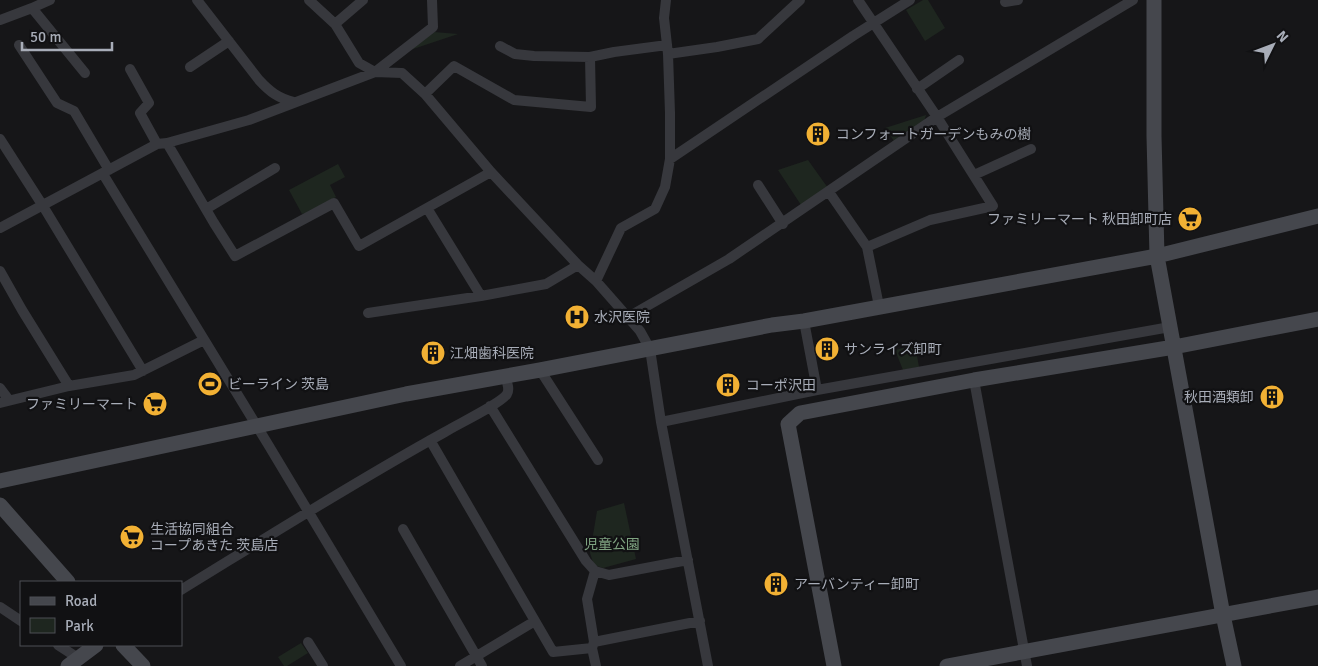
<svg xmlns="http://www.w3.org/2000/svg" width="1318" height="666" viewBox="0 0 1318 666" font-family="Signika,'Noto Sans JP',sans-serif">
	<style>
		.green { fill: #1e261f }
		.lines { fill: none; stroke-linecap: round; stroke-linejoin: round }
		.street { stroke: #37383d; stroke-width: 10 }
		.secondary { stroke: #45474d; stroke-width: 15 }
		.labels { text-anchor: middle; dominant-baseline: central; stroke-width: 4.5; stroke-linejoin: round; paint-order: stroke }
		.poi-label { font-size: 14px; fill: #a8adb8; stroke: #111113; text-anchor: start }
		.park-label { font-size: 14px; fill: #7fa381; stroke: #111113 }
	</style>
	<rect width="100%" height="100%" fill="#161618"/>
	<path class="green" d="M 923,0 L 928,0 L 945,28 L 925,41 L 906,10 Z
		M 434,32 L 458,34 L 410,50 Z
		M 926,115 L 924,121 L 894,141 L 885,128 Z
		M 808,160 L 828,188 L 801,205 L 778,170 Z
		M 338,164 L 345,177 L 330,185 L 336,197 L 306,213 L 302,214 L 289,190 Z
		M 915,345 L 919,367 L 903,370 L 895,350 Z
		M 624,503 L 636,559 L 603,568 L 594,565 L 590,553 L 597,511 Z
		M 301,643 L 308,653 L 287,666 L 284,666 L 278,657 Z"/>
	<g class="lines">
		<path class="street" d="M 197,0 L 259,80 C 270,92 278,98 294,102
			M 309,0 L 335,24 L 359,63 L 375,72 L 433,27 L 432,0
			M 858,0 L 937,117 L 993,206 L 930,220 L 867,247 L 879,306
			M 1005,2 L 1018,0
			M 32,8 L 50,0
			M 0,20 L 32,8 L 85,73
			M 335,24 L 363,0
			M 19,45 L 57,103 L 74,111 L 109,170
			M 500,46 L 515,54 L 534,56 L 590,57 L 614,52 L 667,45
			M 668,54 L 717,47 L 758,39 L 800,0
			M 190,67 L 229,41
			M 130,69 L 149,103 L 140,113 L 157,144
			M 917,89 L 959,60
			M 425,94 L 454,66 L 514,100 L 591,107 L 590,57
			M 0,139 L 43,206 L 143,371
			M 167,143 L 214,223 L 235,256 L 334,203 L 359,246 L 491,172
			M 670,159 L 853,36 L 910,0
			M 103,174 L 269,446 L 401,666
			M 974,175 L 1031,149
			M 758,185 L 783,224
			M 829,192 L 867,247
			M 427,208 L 481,296
			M 206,209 L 275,168
			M 0,228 L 157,144 L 167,143 L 249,120 L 375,72 L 402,73 L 425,94 L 491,172 L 578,265 L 596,281 L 640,331 L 650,349 L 661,422 L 708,666
			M 0,271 L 22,310 L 69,386
			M 596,281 L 621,228 L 655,209 L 665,187 L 670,159 L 670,113 L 668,54 L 664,18 L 666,0
			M 368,313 L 481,296 L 546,284 L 578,265
			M 628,317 L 729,259 L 937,117 L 1133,0
			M 804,321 L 817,390
			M 540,370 L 598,460
			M 974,380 L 1027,666
			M 0,388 L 9,400
			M 0,403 L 69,386 L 134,375 L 204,340
			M 490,406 L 568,532 L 586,561 L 595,571 L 609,575 L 688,560
			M 661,422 L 817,390 L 1170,327
			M 430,440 L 535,621 L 460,666
			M 403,529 L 482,666
			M 595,571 L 587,599 L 594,642 L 592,648 L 596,666
			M 181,590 C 269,536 356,481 445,432 C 456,425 502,403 507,394 C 510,389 507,382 505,376
			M 0,607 L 21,621
			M 535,621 L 553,652 L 592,648
			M 308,642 L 323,666
			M 594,642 L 700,621
			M 58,645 L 78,658"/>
		<path class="secondary" d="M 1154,0 L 1154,136 L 1157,256 L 1223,615 L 1234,666
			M 0,481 L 406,394 L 540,370 L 772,325 L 804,321 L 1157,256 L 1318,216
			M 0,505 L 68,582
			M 123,645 L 143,666
			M 68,666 L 96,645
			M 834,666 L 788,424 L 800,413 L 974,380 L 1174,347 L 1318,319
			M 947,666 L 1318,597"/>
	</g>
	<defs>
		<symbol id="building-disc" viewBox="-11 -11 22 22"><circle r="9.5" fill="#f2b134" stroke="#111113"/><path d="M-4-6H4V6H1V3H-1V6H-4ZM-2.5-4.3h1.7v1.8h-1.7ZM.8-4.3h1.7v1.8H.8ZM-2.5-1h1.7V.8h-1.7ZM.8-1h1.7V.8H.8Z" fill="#111"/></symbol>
		<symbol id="supermarket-disc" viewBox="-11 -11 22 22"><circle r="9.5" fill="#f2b134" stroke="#111113"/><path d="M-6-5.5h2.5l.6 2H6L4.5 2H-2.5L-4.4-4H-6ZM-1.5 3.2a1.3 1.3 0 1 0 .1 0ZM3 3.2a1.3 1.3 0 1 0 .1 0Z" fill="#111"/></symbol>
		<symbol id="hospital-disc" viewBox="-11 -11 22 22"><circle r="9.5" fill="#f2b134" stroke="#111113"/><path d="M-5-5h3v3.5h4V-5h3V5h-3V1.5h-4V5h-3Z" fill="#111"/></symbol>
		<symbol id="stadium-disc" viewBox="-11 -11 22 22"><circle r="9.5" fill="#f2b134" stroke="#111113"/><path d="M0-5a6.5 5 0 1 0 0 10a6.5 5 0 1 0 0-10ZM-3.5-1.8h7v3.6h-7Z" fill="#111"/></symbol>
	</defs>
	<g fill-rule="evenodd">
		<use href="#building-disc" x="804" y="120" width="28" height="28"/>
		<use href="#supermarket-disc" x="1176" y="205" width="28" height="28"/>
		<use href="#hospital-disc" x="563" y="303" width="28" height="28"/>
		<use href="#building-disc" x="813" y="335" width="28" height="28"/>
		<use href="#building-disc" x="419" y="339" width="28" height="28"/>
		<use href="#stadium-disc" x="196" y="370" width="28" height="28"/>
		<use href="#building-disc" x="714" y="371" width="28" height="28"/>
		<use href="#building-disc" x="1258" y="383" width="28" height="28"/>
		<use href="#supermarket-disc" x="141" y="390" width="28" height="28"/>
		<use href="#supermarket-disc" x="118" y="523" width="28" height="28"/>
		<use href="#building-disc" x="762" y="570" width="28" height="28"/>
	</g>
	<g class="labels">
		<g class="poi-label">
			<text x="836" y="134">コンフォートガーデンもみの樹</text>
			<text x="1172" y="219" text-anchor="end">ファミリーマート 秋田卸町店</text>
			<text x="594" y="317">水沢医院</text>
			<text x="844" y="349">サンライズ卸町</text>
			<text x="450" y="353">江畑歯科医院</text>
			<text x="228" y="384">ビーライン 茨島</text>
			<text x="746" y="385">コーポ沢田</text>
			<text x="1254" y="397" text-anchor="end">秋田酒類卸</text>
			<text x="138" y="404" text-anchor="end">ファミリーマート</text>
			<text x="150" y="529">生活協同組合<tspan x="150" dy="16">コープあきた 茨島店</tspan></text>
			<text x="794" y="584">アーバンティー卸町</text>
		</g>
		<g class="park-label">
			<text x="612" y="544">児童公園</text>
		</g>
	</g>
	<rect x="20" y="581" width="162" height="65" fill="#111113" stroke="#4d4f55"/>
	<rect x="30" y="597" width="25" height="8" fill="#45474d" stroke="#4d4f55"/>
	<text x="65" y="606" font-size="15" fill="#a8adb8">Road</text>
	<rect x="30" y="618" width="25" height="15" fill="#1e261f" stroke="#4d4f55"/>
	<text x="65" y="631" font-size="15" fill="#a8adb8">Park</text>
	<g transform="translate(1273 45) rotate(48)" stroke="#111113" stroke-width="4" paint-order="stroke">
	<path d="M0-4L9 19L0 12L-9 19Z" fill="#a8adb8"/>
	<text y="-8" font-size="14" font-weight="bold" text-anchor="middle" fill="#a8adb8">N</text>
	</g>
	<path d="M22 42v8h90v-8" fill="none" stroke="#a8adb8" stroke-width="2.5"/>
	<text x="30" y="42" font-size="15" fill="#a8adb8" stroke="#111113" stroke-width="4" paint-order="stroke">50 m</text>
</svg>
